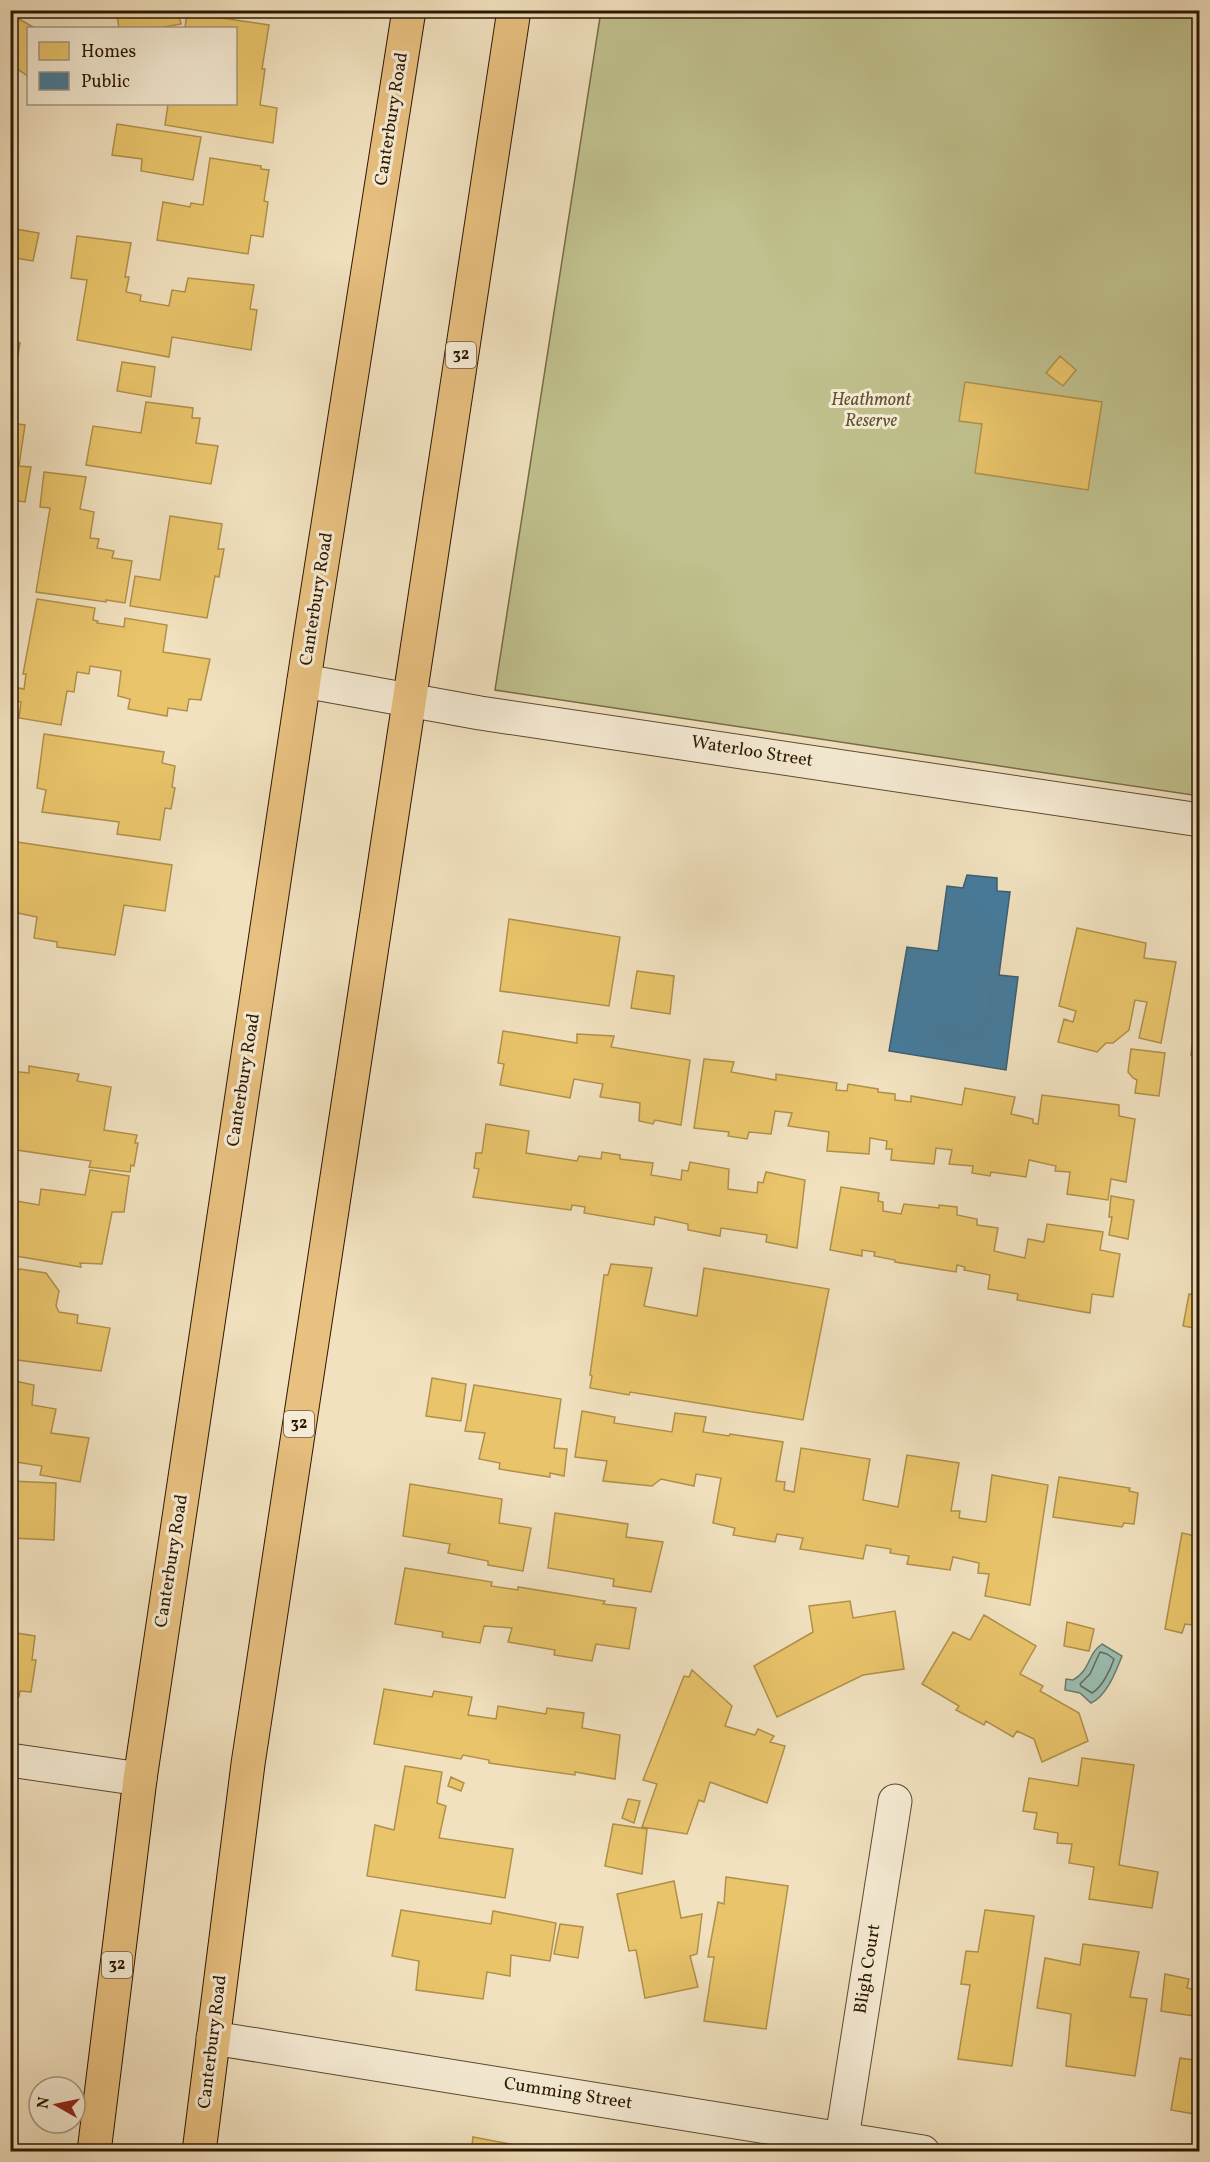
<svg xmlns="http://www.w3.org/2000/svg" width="1210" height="2162" viewBox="0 0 1210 2162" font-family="Vollkorn,serif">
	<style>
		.green { fill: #c0c18e; stroke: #766c47; stroke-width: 1.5 }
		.water { fill: #9bbeb2; stroke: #6f7b6b; stroke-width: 1.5 }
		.homes { fill: #e9c46a; stroke: #b0904a; stroke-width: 1.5 }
		.public { fill: #457b9d; stroke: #3e5d6e; stroke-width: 1.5 }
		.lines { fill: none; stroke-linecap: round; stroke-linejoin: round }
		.shore { stroke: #646a59; stroke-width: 1.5 }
		.street-casing { stroke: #5d4a30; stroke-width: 35 }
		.primary-casing { stroke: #2c1700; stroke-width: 35 }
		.street { stroke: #f6ecd5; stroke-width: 33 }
		.primary { stroke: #e8c080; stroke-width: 33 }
		.labels { text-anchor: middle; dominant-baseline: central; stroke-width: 6; stroke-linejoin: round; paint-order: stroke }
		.shield { fill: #f6ecd5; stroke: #695740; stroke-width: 1.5 }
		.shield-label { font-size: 16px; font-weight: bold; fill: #2c1700 }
		.street-label { font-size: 18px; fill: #2c1700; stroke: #f6ecd5 }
		.park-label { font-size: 18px; font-style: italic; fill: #605232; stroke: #f6ecd5 }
	</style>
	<rect width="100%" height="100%" fill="#f1e1bf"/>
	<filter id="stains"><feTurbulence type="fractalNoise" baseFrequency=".00333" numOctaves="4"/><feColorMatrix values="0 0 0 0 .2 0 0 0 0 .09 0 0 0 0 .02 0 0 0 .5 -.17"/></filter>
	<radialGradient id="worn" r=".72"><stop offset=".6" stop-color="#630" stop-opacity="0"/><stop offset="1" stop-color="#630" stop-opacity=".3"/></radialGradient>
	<path class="green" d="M 601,11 L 1199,11 L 1199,796 L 495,690 Z"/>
	<path class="water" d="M 1102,1644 L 1122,1656 C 1116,1671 1107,1696 1091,1703 L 1080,1693 L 1065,1690 L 1066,1679 L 1073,1680 C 1091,1670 1087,1654 1102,1644 Z"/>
	<path class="homes" d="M 116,10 L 178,10 L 181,24 L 158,28 L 119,28 Z
		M 187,13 L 269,25 L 262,69 L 265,69 L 260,105 L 277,108 L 273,143 L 165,125 L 168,104 L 236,104 L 236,28 L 185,28 Z
		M 10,14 L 35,28 L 28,28 L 28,76 L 10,64 Z
		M 117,124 L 201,137 L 193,180 L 141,171 L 142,159 L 112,155 Z
		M 210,158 L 261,166 L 261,169 L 269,170 L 264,201 L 268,202 L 263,237 L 251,235 L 248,254 L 157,240 L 163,202 L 190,207 L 191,203 L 203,205 Z
		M 10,228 L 39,233 L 33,261 L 10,257 Z
		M 77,236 L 131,243 L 125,277 L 129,277 L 126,292 L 141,295 L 140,301 L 169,306 L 172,290 L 185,292 L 188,278 L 254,285 L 250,309 L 257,310 L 251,350 L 172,337 L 169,357 L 77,340 L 87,280 L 71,278 Z
		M 10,342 L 20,343 L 10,402 Z
		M 1060,356 L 1076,370 L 1063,386 L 1046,373 Z
		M 122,362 L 155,367 L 151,397 L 117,391 Z
		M 965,382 L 1102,402 L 1088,490 L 975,473 L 982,424 L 959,421 Z
		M 146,402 L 193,408 L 192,418 L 200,418 L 196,443 L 218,446 L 211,484 L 86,465 L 93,426 L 141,433 Z
		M 10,423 L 25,425 L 19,466 L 31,467 L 25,502 L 10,500 Z
		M 44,472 L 86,477 L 80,509 L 94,512 L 90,538 L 99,539 L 97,548 L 114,551 L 112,558 L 132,561 L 125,603 L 106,600 L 106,602 L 36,592 L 50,508 L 40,507 Z
		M 170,516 L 222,524 L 218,549 L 224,549 L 219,577 L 215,576 L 207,618 L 130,606 L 135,576 L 160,580 Z
		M 37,599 L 95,608 L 93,620 L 98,621 L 97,623 L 124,627 L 125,618 L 167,625 L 163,652 L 210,659 L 201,700 L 189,699 L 187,711 L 168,708 L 167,716 L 128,709 L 130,699 L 118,696 L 121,671 L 90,666 L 89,674 L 77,672 L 74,692 L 67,691 L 61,725 L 19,718 L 21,702 L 11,700 L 13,687 L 24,689 L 26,674 L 23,674 Z
		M 44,734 L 164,752 L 162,763 L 175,766 L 172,787 L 175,788 L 171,809 L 165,808 L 160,840 L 117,834 L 119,822 L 42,812 L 46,790 L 37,788 Z
		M 17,842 L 172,865 L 165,911 L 124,905 L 115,955 L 57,947 L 57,942 L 34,938 L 37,917 L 18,913 L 10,900 L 10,886 Z
		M 509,919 L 620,937 L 609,1006 L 500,991 Z
		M 1077,928 L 1146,943 L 1144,958 L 1176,962 L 1161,1043 L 1139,1038 L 1147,1002 L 1135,1000 L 1129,1030 L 1113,1043 L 1106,1043 L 1097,1052 L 1058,1042 L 1064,1019 L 1073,1022 L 1076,1011 L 1059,1006 Z
		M 637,971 L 674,976 L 670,1014 L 631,1008 Z
		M 1198,1004 L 1200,1004 L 1200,1056 L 1191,1055 Z
		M 503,1031 L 577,1043 L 577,1034 L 614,1036 L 611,1047 L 690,1060 L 681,1125 L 655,1120 L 653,1124 L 639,1121 L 640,1103 L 600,1097 L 603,1084 L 574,1079 L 570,1098 L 500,1085 L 504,1064 L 498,1063 Z
		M 1131,1049 L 1165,1053 L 1159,1096 L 1135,1093 L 1137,1080 L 1133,1078 L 1128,1072 Z
		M 704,1059 L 734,1062 L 731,1072 L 776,1080 L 776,1074 L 837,1083 L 836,1090 L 847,1091 L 848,1084 L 878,1089 L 878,1092 L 895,1094 L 895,1100 L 911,1102 L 911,1096 L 962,1105 L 965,1088 L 1015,1097 L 1011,1114 L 1033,1119 L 1033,1123 L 1038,1124 L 1042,1095 L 1119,1105 L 1119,1116 L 1135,1119 L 1126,1182 L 1111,1179 L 1108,1200 L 1067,1194 L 1070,1172 L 1055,1171 L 1056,1166 L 1029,1160 L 1026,1177 L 991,1172 L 990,1176 L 972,1173 L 973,1166 L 949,1164 L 952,1150 L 936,1148 L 934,1164 L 891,1160 L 892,1149 L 886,1149 L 887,1141 L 870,1138 L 869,1154 L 827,1151 L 829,1132 L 788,1126 L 792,1113 L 775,1111 L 771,1134 L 749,1132 L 747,1139 L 728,1136 L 729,1132 L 694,1128 Z
		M 29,1066 L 79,1074 L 77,1081 L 111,1087 L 104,1130 L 137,1135 L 135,1143 L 138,1143 L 134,1166 L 131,1165 L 130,1172 L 89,1167 L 91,1161 L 10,1149 L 10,1071 L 29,1073 Z
		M 486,1124 L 529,1131 L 526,1153 L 577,1161 L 579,1156 L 601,1159 L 602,1152 L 620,1155 L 620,1159 L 653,1163 L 651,1175 L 681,1180 L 682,1170 L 688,1171 L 690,1162 L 729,1169 L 728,1189 L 757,1193 L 758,1182 L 763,1183 L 766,1172 L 805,1180 L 797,1248 L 766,1242 L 767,1235 L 721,1228 L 720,1236 L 688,1230 L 688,1224 L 655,1217 L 654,1225 L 584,1213 L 585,1207 L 572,1205 L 571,1210 L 473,1197 L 479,1169 L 474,1168 L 476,1153 L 482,1153 Z
		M 90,1170 L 129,1176 L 124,1212 L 112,1212 L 102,1264 L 80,1263 L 81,1267 L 10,1255 L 10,1200 L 39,1205 L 41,1189 L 85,1195 Z
		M 841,1187 L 879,1193 L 878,1201 L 883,1202 L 883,1211 L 901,1214 L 904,1204 L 939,1208 L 939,1205 L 957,1207 L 957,1215 L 977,1219 L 977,1225 L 998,1228 L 994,1251 L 1025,1258 L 1028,1239 L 1044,1242 L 1047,1224 L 1103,1232 L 1100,1250 L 1120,1254 L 1113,1297 L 1092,1294 L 1090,1313 L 1017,1300 L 1018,1294 L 988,1289 L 990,1275 L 964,1270 L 965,1267 L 957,1265 L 956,1272 L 895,1262 L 895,1260 L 874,1256 L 875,1252 L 862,1250 L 862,1256 L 830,1250 Z
		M 1111,1196 L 1134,1200 L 1128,1239 L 1109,1235 L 1112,1217 L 1109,1217 Z
		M 611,1264 L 652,1268 L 644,1306 L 697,1316 L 704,1268 L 829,1289 L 803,1420 L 630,1392 L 629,1395 L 590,1388 L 592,1376 L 590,1375 L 604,1275 L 608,1275 Z
		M 20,1269 L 46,1273 L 59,1291 L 56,1306 L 59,1312 L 78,1315 L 77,1323 L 110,1328 L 101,1371 L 10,1359 L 10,1277 Z
		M 1189,1294 L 1200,1295 L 1200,1329 L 1183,1326 Z
		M 432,1378 L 466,1384 L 461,1421 L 426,1416 Z
		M 10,1380 L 34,1385 L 32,1405 L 56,1409 L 51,1433 L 89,1438 L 80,1482 L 40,1475 L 42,1466 L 10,1461 Z
		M 474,1385 L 561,1399 L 554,1448 L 567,1449 L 564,1476 L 550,1473 L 550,1477 L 499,1469 L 500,1463 L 479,1459 L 485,1433 L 465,1431 Z
		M 582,1411 L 615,1417 L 614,1423 L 672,1432 L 675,1413 L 706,1417 L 703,1432 L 729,1436 L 730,1434 L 783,1442 L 776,1481 L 785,1482 L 784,1490 L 794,1492 L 801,1448 L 870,1459 L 863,1500 L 898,1507 L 907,1455 L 959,1463 L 951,1511 L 960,1511 L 959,1518 L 986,1522 L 992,1475 L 1048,1485 L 1030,1605 L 985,1596 L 989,1574 L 978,1573 L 979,1563 L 953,1557 L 950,1570 L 907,1564 L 909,1556 L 890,1553 L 891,1549 L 866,1545 L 863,1559 L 800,1549 L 803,1538 L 777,1534 L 775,1542 L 733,1535 L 735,1528 L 713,1523 L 721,1478 L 696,1474 L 694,1486 L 661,1479 L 652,1486 L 603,1481 L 607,1461 L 575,1457 Z
		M 1059,1477 L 1130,1488 L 1129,1491 L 1138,1493 L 1134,1524 L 1124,1523 L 1122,1527 L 1053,1517 Z
		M 10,1481 L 56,1483 L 54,1540 L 10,1538 Z
		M 410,1484 L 502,1499 L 499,1523 L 531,1528 L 523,1571 L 488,1565 L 488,1561 L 448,1553 L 450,1544 L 403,1536 Z
		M 555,1513 L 628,1524 L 626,1537 L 663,1542 L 651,1592 L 613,1586 L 614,1579 L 548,1568 Z
		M 1182,1533 L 1200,1537 L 1200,1626 L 1185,1624 L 1182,1633 L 1165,1629 Z
		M 405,1568 L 492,1582 L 491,1586 L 518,1590 L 518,1587 L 605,1601 L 603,1604 L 636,1608 L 629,1649 L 596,1644 L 592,1661 L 554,1655 L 555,1650 L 508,1642 L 512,1628 L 484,1626 L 480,1643 L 442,1637 L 443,1632 L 395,1624 Z
		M 850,1601 L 853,1618 L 895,1611 L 904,1669 L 863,1675 L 777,1717 L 754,1666 L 813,1632 L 809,1606 Z
		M 984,1615 L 1036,1646 L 1020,1674 L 1043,1686 L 1040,1691 L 1079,1713 L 1088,1741 L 1042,1762 L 1034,1739 L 1017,1731 L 1013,1737 L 986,1721 L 984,1725 L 956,1710 L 959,1706 L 922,1684 L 953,1632 L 970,1640 Z
		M 1067,1622 L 1094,1629 L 1089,1651 L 1064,1646 Z
		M 10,1632 L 35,1636 L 32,1660 L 36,1660 L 31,1692 L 20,1691 L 19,1697 L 10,1696 Z
		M 692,1670 L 732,1706 L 725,1726 L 755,1735 L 758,1729 L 774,1736 L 770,1742 L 785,1746 L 767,1803 L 710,1782 L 704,1802 L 699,1800 L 687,1834 L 642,1827 L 657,1784 L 643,1780 L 684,1676 L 689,1677 Z
		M 384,1689 L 432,1697 L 434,1691 L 472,1697 L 468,1715 L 496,1719 L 498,1706 L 546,1714 L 547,1708 L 584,1713 L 582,1728 L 620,1735 L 615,1779 L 575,1772 L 575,1775 L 489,1763 L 489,1760 L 463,1755 L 461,1759 L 374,1744 Z
		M 1082,1758 L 1134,1765 L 1119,1865 L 1158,1872 L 1152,1908 L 1089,1899 L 1094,1867 L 1069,1863 L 1072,1844 L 1057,1843 L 1058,1833 L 1034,1829 L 1037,1813 L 1023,1811 L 1029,1778 L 1078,1786 Z
		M 405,1766 L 442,1772 L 437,1803 L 446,1806 L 439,1838 L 513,1849 L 505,1898 L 367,1876 L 375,1825 L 394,1830 Z
		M 451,1777 L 464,1783 L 461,1791 L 448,1786 Z
		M 628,1799 L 640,1801 L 634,1823 L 622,1818 Z
		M 613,1824 L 647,1829 L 642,1874 L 605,1866 Z
		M 726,1877 L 788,1886 L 766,2029 L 704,2021 L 714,1957 L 708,1957 L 718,1902 L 724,1904 Z
		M 674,1881 L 681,1918 L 702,1914 L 697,1954 L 690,1956 L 698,1987 L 645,1998 L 636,1950 L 629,1951 L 617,1894 Z
		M 401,1910 L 491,1924 L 493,1911 L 556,1923 L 550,1961 L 511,1955 L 510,1976 L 487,1972 L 483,1999 L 416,1990 L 419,1961 L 392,1956 Z
		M 985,1910 L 1034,1916 L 1012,2066 L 958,2059 L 970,1985 L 961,1984 L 966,1951 L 978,1952 Z
		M 560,1924 L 583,1927 L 578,1958 L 554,1954 Z
		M 1083,1944 L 1139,1952 L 1130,1997 L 1147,1999 L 1135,2076 L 1066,2066 L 1071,2014 L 1037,2008 L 1045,1958 L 1080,1965 Z
		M 1165,1974 L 1189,1979 L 1187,1988 L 1200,1991 L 1200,2017 L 1161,2011 Z
		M 1180,2058 L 1200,2061 L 1200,2115 L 1171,2110 Z
		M 473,2137 L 541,2150 L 541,2152 L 471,2152 Z"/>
	<path class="public" d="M 967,875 L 997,878 L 997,891 L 1010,892 L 999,975 L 1018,977 L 1006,1070 L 889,1051 L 907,947 L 938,951 L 947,886 L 963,888 Z"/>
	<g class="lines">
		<path class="shore" d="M 1100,1652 L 1107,1654 L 1114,1659 C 1110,1671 1102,1687 1092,1693 L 1081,1686 L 1080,1684 L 1090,1674 Z"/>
		<defs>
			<path id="street" d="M 304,681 L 480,713 L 1200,820
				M 10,1760 L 140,1779
				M 213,2038 L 923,2152
				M 842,2138 L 895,1801"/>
			<path id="primary" d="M 94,2152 L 140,1779 L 311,633 L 409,10
				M 199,2152 L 248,1764 L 514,10"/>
		</defs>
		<use href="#street" class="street-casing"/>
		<use href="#primary" class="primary-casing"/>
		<use href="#street" class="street"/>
		<use href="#primary" class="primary"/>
	</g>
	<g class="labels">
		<g class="shield">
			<rect x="446" y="342" width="30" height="26" rx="4.5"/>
			<rect x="284" y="1411" width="30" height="26" rx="4.5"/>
			<rect x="102" y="1952" width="30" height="26" rx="4.5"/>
		</g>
		<g class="shield-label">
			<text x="461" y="355">32</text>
			<text x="299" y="1424">32</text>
			<text x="117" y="1965">32</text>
		</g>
		<g class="street-label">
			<text transform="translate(392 119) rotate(-81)">Canterbury Road</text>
			<text transform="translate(317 599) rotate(-81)">Canterbury Road</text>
			<text transform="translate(752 752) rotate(9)">Waterloo Street</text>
			<text transform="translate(244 1080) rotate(-81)">Canterbury Road</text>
			<text transform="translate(172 1561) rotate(-81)">Canterbury Road</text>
			<text transform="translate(868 1969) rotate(-81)">Bligh Court</text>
			<text transform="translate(213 2042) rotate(-83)">Canterbury Road</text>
			<text transform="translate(568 2094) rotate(9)">Cumming Street</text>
		</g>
		<g class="park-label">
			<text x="871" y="400">Heathmont<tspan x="871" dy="21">Reserve</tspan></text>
		</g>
	</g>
	<rect width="1210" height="2162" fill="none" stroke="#f1e1bf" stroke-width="36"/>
	<rect x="12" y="12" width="1186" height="2138" fill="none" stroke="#2c1700" stroke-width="3"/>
	<rect x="18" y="18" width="1174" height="2126" fill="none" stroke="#2c1700" stroke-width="1.5"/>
	<rect x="27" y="27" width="210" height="78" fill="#f6ecd5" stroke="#a59780" stroke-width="1.5"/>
	<rect x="39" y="42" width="30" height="18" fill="#e9c46a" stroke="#a59780" stroke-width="1.5"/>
	<text x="81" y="57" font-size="18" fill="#2c1700">Homes</text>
	<rect x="39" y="72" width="30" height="18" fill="#457b9d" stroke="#a59780" stroke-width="1.5"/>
	<text x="81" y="87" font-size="18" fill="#2c1700">Public</text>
	<g transform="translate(57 2105) rotate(279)"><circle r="28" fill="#f6ecd5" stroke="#a59780" stroke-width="1.5"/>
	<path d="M0-4.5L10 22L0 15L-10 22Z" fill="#8f2418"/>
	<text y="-9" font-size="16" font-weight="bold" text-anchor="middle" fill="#2c1700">N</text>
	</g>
	<rect width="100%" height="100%" filter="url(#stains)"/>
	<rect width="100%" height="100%" fill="url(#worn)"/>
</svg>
